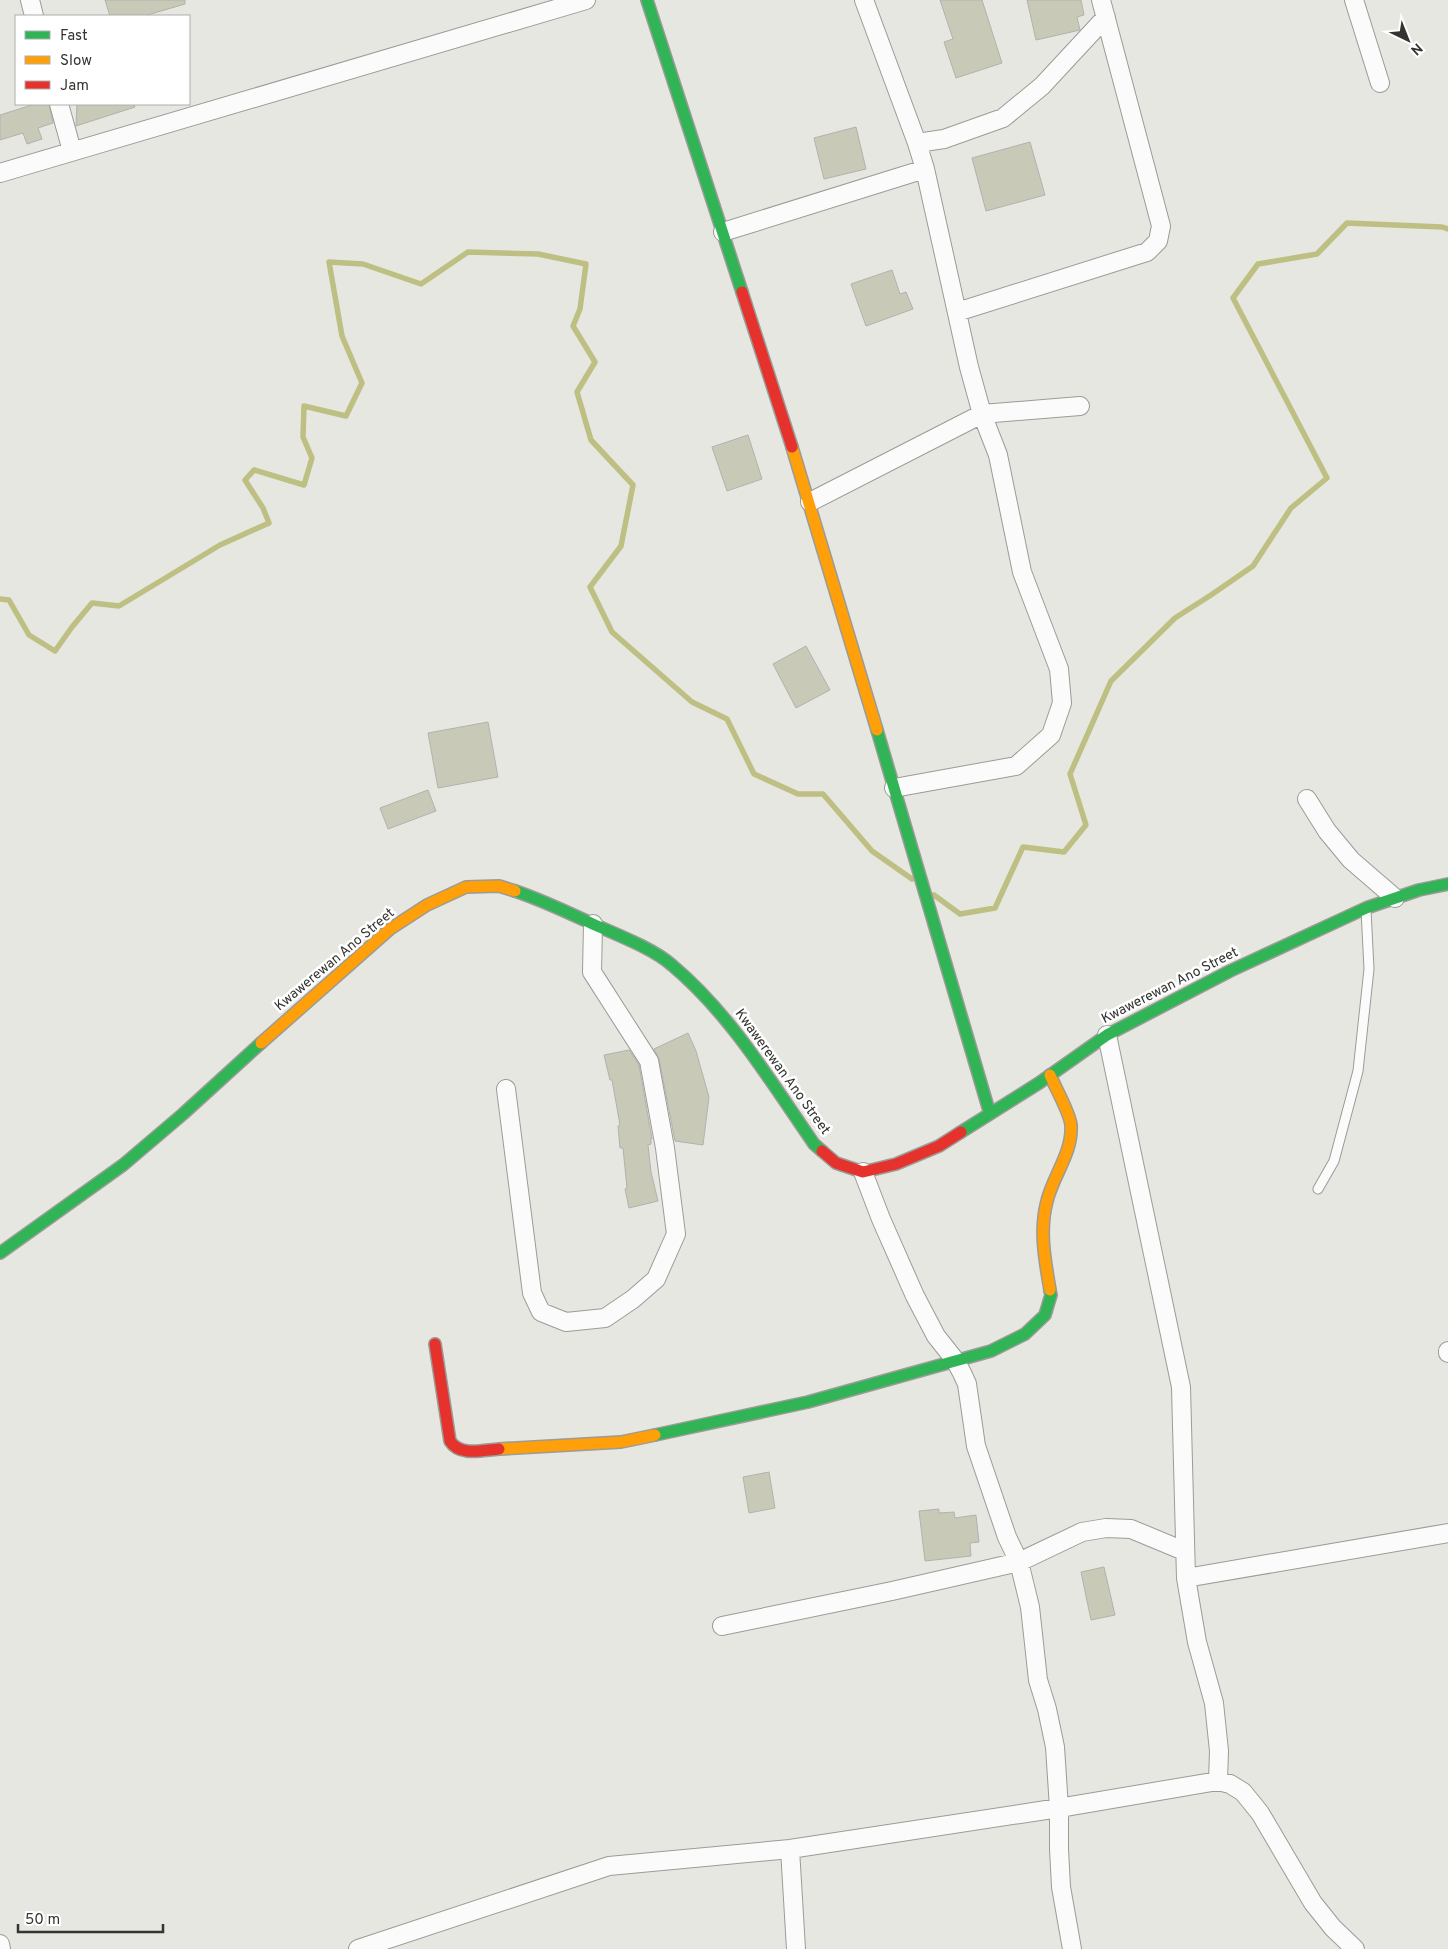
<svg xmlns="http://www.w3.org/2000/svg" width="1448" height="1949" viewBox="0 0 1448 1949" font-family="Overpass,sans-serif">
	<style>
		.lines { fill: none; stroke-linecap: round; stroke-linejoin: round }
		.stream { stroke: #bebf82; stroke-width: 5.5 }
		.building { fill: #c9c9b7; stroke: #b2b2ae }
		.lane-casing { stroke: #9b9b97; stroke-width: 11 }
		.street-casing { stroke: #9b9b97; stroke-width: 20 }
		.fast-casing { stroke: #9b9b97; stroke-width: 14 }
		.slow-casing { stroke: #9b9b97; stroke-width: 14 }
		.jam-casing { stroke: #9b9b97; stroke-width: 14 }
		.lane { stroke: #fbfbfb; stroke-width: 9 }
		.street { stroke: #fbfbfb; stroke-width: 18 }
		.fast { stroke: #30b455; stroke-width: 11 }
		.slow { stroke: #ff9f0a; stroke-width: 11 }
		.jam { stroke: #e5322d; stroke-width: 11 }
		.labels { text-anchor: middle; dominant-baseline: central; stroke-width: 5; stroke-linejoin: round; paint-order: stroke }
		.street-label { font-size: 14px; fill: #343430; stroke: #fff }
	</style>
	<rect width="100%" height="100%" fill="#e7e7e2"/>
	<g class="lines">
		<path class="stream" d="M 0,599 L 9,600 L 29,635 L 55,651 L 72,627 L 92,603 L 119,606 L 220,545 L 269,523 L 263,508 L 245,480 L 254,470 L 304,485 L 312,458 L 303,437 L 304,406 L 346,416 L 362,383 L 342,336 L 329,262 L 363,264 L 421,284 L 468,252 L 538,254 L 586,264 L 580,309 L 573,326 L 595,362 L 577,392 L 591,440 L 633,485 L 621,546 L 590,587 L 612,632 L 692,702 L 727,719 L 754,774 L 798,794 L 823,794 L 872,851 L 912,879
			M 934,895 L 960,914 L 995,908 L 1023,847 L 1064,852 L 1086,825 L 1070,774 L 1111,681 L 1175,618 L 1211,595 L 1253,566 L 1291,508 L 1327,478 L 1233,298 L 1258,264 L 1317,254 L 1347,223 L 1442,227 L 1448,229"/>
	</g>
	<path class="building" d="M 105,0 L 185,0 L 185,4 L 144,16 L 110,16 Z
		M 940,0 L 982,0 L 1002,63 L 956,78 L 944,42 L 953,39 Z
		M 1027,0 L 1081,0 L 1084,15 L 1077,17 L 1080,30 L 1036,40 Z
		M 35,104 L 49,104 L 53,123 L 38,128 L 42,139 L 27,144 L 23,133 L 0,140 L 0,115 Z
		M 77,104 L 134,104 L 135,107 L 76,126 Z
		M 856,127 L 866,169 L 824,179 L 814,138 Z
		M 1030,142 L 1045,195 L 986,211 L 972,158 Z
		M 892,270 L 900,294 L 906,292 L 913,309 L 866,326 L 851,284 Z
		M 748,435 L 762,479 L 727,491 L 712,447 Z
		M 806,646 L 830,690 L 796,708 L 773,664 Z
		M 488,722 L 498,777 L 438,788 L 428,733 Z
		M 428,790 L 436,811 L 388,829 L 380,808 Z
		M 688,1033 L 696,1051 L 709,1097 L 703,1145 L 675,1141 L 659,1059 L 654,1049 Z
		M 629,1050 L 639,1065 L 652,1139 L 651,1138 L 651,1144 L 648,1145 L 651,1172 L 658,1201 L 629,1208 L 625,1189 L 627,1188 L 623,1148 L 620,1148 L 618,1126 L 620,1125 L 612,1080 L 610,1080 L 604,1055 Z
		M 769,1472 L 775,1508 L 749,1513 L 743,1477 Z
		M 939,1509 L 939,1513 L 954,1512 L 955,1518 L 976,1515 L 979,1542 L 970,1543 L 971,1556 L 925,1561 L 919,1511 Z
		M 1104,1567 L 1115,1615 L 1091,1620 L 1081,1572 Z"/>
	<g class="lines">
		<defs>
			<path id="lane" d="M 1318,1189 L 1334,1161 L 1358,1071 L 1369,969 L 1366,910"/>
			<path id="street" d="M 30,0 L 34,16
				M 864,0 L 917,143 L 925,169 L 969,367 L 982,414 L 998,455 L 1022,572 L 1059,669 L 1062,703 L 1051,735 L 1016,766 L 894,788
				M 1354,0 L 1380,83
				M 59,104 L 72,151
				M 917,143 L 944,139 L 1003,118 L 1042,86 L 1106,17
				M 0,173 L 586,0
				M 723,232 L 925,169
				M 957,312 L 1147,252 L 1158,241 L 1161,226 L 1101,0
				M 810,502 L 982,414 L 1080,406
				M 1307,799 L 1327,831 L 1351,860 L 1395,898
				M 1107,1035 L 1181,1387 L 1186,1578 L 1197,1642 L 1214,1703 L 1219,1751 L 1218,1781
				M 506,1089 L 532,1293 L 541,1312 L 566,1322 L 605,1318 L 633,1299 L 656,1279 L 676,1234 L 665,1148 L 649,1061 L 592,972 L 593,924
				M 863,1172 L 881,1219 L 915,1296 L 936,1336 L 955,1360 L 962,1373 L 967,1384 L 976,1446 L 1007,1537 L 1019,1562 L 1030,1607 L 1038,1680 L 1047,1709 L 1055,1747 L 1059,1808 L 1059,1849 L 1061,1887 L 1072,1949
				M 1448,1351 L 1448,1353
				M 1186,1578 L 1448,1533
				M 722,1626 L 892,1591 L 1019,1562 L 1082,1532 L 1106,1528 L 1131,1529 L 1184,1551
				M 0,1944 L 1,1949
				M 358,1949 L 609,1866 L 790,1849
				M 796,1949 L 790,1849 L 1059,1808 L 1218,1781 L 1230,1784 L 1243,1792 L 1260,1813 L 1313,1903 L 1333,1928 L 1355,1949"/>
			<path id="fast" d="M 647,0 L 742,292
				M 877,730 L 990,1114
				M 515,891 C 542,900 569,913 595,925 C 618,935 654,949 673,966 C 731,1015 771,1082 814,1144 L 822,1151
				M 961,1132 L 1039,1083 L 1107,1035 L 1230,971 L 1366,908 L 1419,890 L 1448,884
				M 0,1253 L 123,1165 L 183,1114 L 261,1043
				M 655,1435 L 808,1402 L 991,1351 L 1025,1334 L 1045,1315 L 1051,1295 L 1050,1290"/>
			<path id="slow" d="M 792,447 L 877,730
				M 261,1043 L 390,929 L 427,905 L 466,887 L 499,886 L 515,891
				M 1050,1075 C 1055,1087 1070,1113 1071,1125 C 1073,1152 1053,1176 1047,1201 C 1039,1231 1045,1260 1050,1290
				M 499,1449 L 621,1442 L 655,1435"/>
			<path id="jam" d="M 742,292 L 792,447
				M 822,1151 L 836,1163 L 863,1172 L 896,1164 L 939,1146 L 961,1132
				M 435,1344 L 450,1441 C 460,1457 483,1450 499,1449"/>
		</defs>
		<use href="#lane" class="lane-casing"/>
		<use href="#street" class="street-casing"/>
		<use href="#fast" class="fast-casing"/>
		<use href="#slow" class="slow-casing"/>
		<use href="#jam" class="jam-casing"/>
		<use href="#lane" class="lane"/>
		<use href="#street" class="street"/>
		<use href="#fast" class="fast"/>
		<use href="#slow" class="slow"/>
		<use href="#jam" class="jam"/>
	</g>
	<g class="labels">
		<g class="street-label">
			<text transform="translate(335 960) rotate(-40)">Kwawerewan Ano Street</text>
			<text transform="translate(1170 986) rotate(-27)">Kwawerewan Ano Street</text>
			<text transform="translate(782 1072) rotate(54)">Kwawerewan Ano Street</text>
		</g>
	</g>
	<rect x="15" y="15" width="175" height="90" fill="#ffffff" stroke="#aeaeac"/>
	<rect x="25" y="31" width="25" height="8" fill="#30b455" stroke="#aeaeac"/>
	<text x="60" y="40" font-size="15" fill="#343430">Fast</text>
	<rect x="25" y="56" width="25" height="8" fill="#ff9f0a" stroke="#aeaeac"/>
	<text x="60" y="65" font-size="15" fill="#343430">Slow</text>
	<rect x="25" y="81" width="25" height="8" fill="#e5322d" stroke="#aeaeac"/>
	<text x="60" y="90" font-size="15" fill="#343430">Jam</text>
	<g transform="translate(1408 40) rotate(137)" stroke="#ffffff" stroke-width="4" paint-order="stroke">
	<path d="M0-4L9 19L0 12L-9 19Z" fill="#343430"/>
	<text y="-8" font-size="14" font-weight="bold" text-anchor="middle" fill="#343430">N</text>
	</g>
	<path d="M18 1924v8h145v-8" fill="none" stroke="#343430" stroke-width="2.5"/>
	<text x="25" y="1924" font-size="15" fill="#343430" stroke="#ffffff" stroke-width="4" paint-order="stroke">50 m</text>
</svg>
